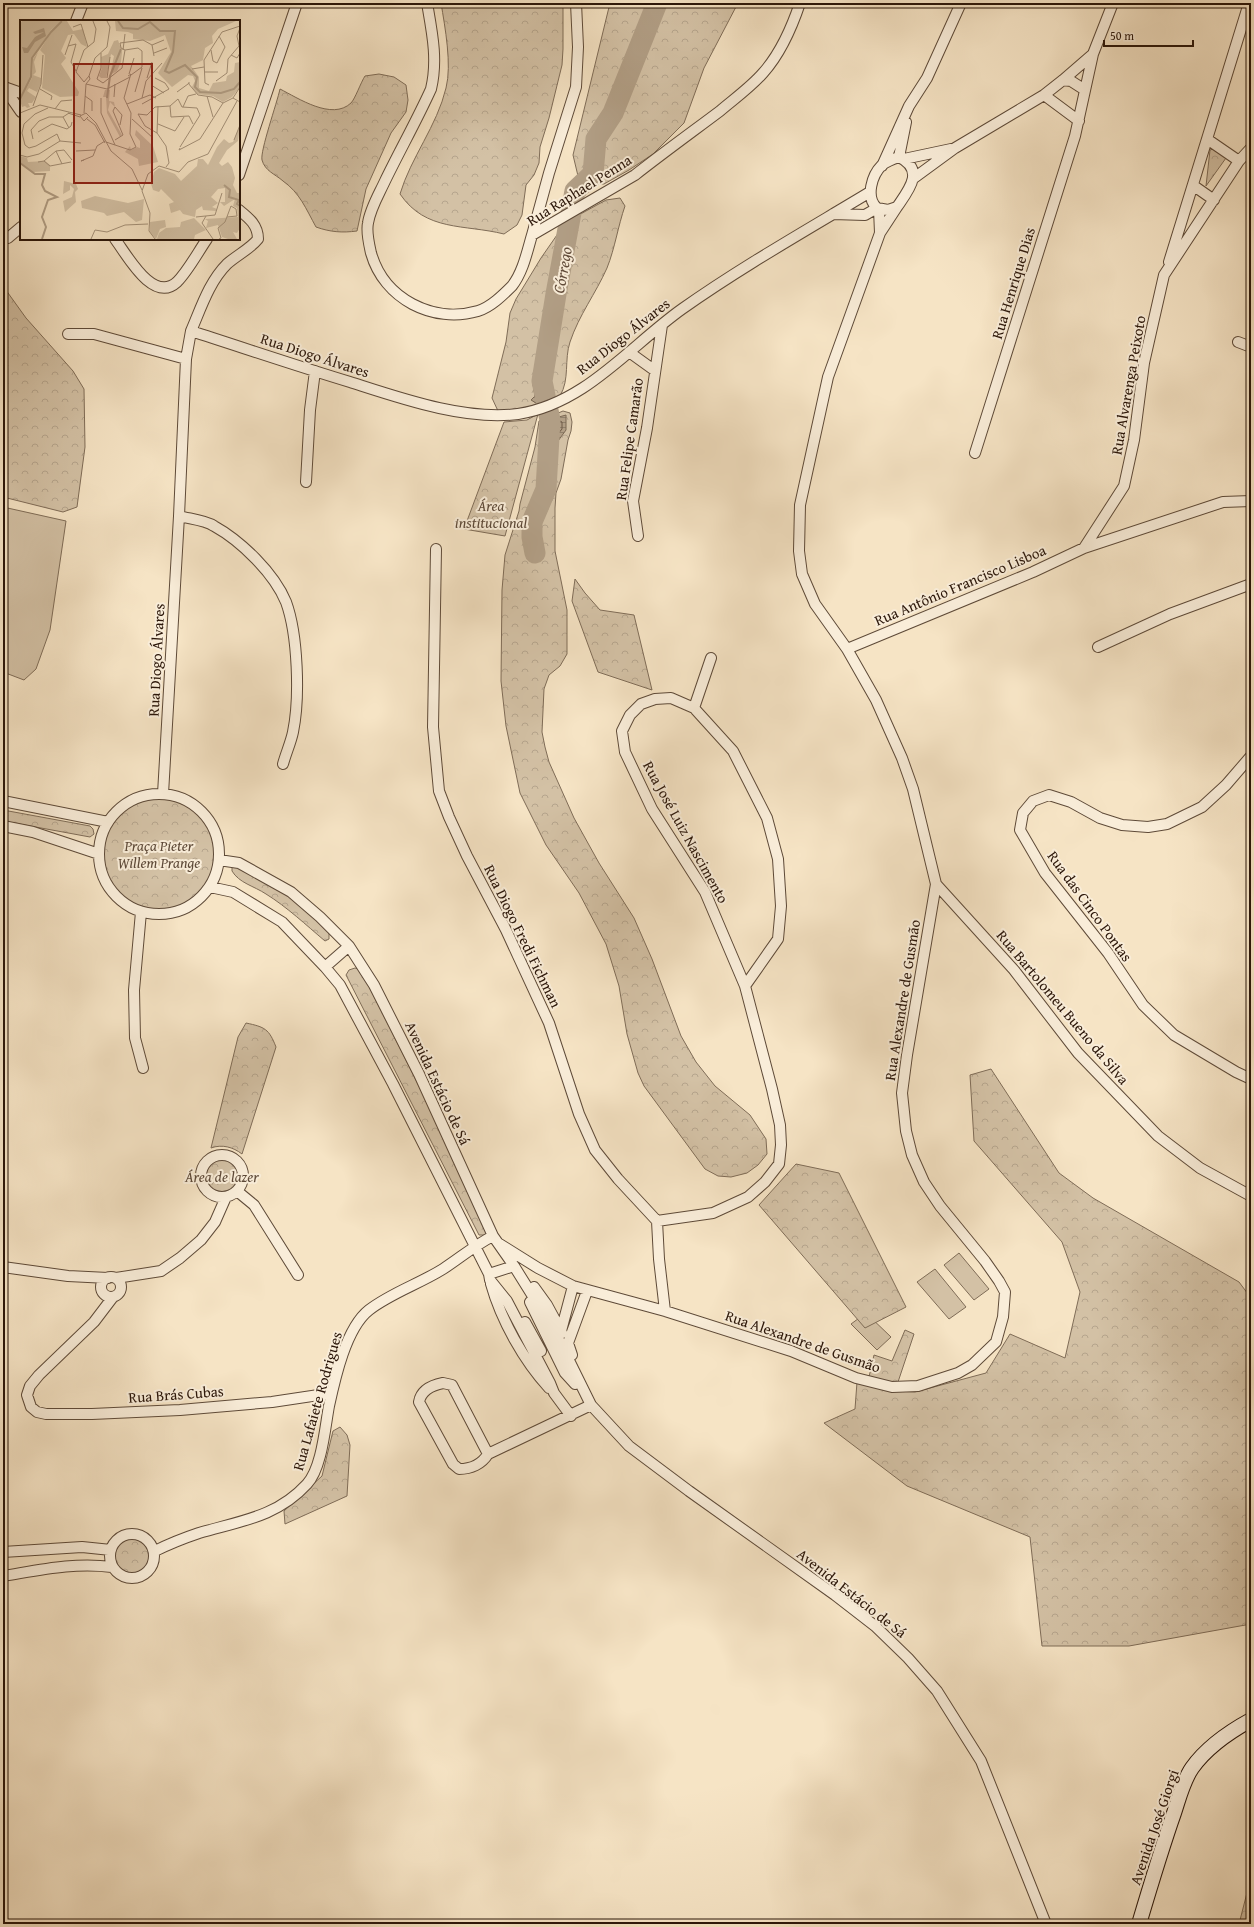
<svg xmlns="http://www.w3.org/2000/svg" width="1254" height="1927" viewBox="0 0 1254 1927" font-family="'Gentium Book Plus',serif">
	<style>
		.grass { fill: #d3c1a5; stroke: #7f6c57 }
		.forest { fill: url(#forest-crowns); stroke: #7f6c57; fill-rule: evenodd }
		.water { fill: url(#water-rules); stroke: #7b6853 }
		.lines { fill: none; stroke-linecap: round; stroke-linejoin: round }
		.shore { stroke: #6e5a47; stroke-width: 1 }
		.river { stroke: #b19e85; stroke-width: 21 }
		.street-casing { stroke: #5e4a38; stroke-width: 12 }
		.secondary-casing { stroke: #2b1609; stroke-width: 16 }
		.street { stroke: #f9edd9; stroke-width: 10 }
		.secondary { stroke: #f9edd9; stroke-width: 14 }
		.labels { text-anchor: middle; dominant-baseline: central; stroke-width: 4; stroke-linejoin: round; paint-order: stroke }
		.street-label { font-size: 15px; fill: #2b1609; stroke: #f9edd9 }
		.park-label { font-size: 15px; font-style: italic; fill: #5d4938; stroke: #f9edd9 }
		.water-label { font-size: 16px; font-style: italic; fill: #614c3b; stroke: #f9edd9 }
		.inset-river { fill: none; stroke: #b19e85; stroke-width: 2 }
		.inset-road { fill: none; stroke: #a5927a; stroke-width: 1 }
		.view { fill: #8f2418; fill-opacity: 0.15; stroke: #8f2418; stroke-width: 2 }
		.inset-edge { fill: none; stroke: #2b1609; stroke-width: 2 }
	</style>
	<defs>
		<pattern id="forest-crowns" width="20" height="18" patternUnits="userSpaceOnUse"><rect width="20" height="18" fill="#d3c1a5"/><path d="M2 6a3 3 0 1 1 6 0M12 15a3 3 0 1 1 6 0" fill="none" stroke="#b5a58d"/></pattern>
		<pattern id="water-rules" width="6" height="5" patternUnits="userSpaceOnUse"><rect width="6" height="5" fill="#b19e85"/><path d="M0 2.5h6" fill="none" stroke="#90806b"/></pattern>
	</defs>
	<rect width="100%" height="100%" fill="#f6e4c5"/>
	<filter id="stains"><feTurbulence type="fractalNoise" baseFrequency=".005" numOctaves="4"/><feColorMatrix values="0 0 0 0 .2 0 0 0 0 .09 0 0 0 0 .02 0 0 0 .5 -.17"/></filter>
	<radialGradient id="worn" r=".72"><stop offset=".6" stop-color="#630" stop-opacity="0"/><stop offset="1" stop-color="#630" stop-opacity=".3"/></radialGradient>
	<path class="grass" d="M 3,507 L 66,521 L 50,630 L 36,669 L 24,680 L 3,672 Z
		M 959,1253 L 989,1289 L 974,1300 L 944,1265 Z
		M 935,1269 L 966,1307 L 949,1319 L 917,1282 Z
		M 866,1313 L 891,1337 L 877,1350 L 851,1324 Z"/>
	<path class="forest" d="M 441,3 L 563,3 L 563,49 L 562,65 L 549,118 L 540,147 L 539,163 L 534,175 L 526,185 L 522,215 L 517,225 L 504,234 C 464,224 426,232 400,194 C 411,157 437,126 446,88 C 452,65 445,27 441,3 Z
		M 610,3 L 738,3 L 704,68 L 684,123 L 653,154 L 629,170 L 604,184 L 590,184 L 578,176 L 573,155 Z
		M 379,74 L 394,77 L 406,85 L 408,100 L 406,112 L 391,133 L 366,189 L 357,231 C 342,233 330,232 316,227 C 306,209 300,193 283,181 C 275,174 265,171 262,160 C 260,151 277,103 280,89 C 298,98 332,121 351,103 C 355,99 361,82 365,76 Z
		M 1213,149 L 1226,158 L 1206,186 L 1210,150 Z
		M 620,198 L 625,206 C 618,226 615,248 607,268 C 596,293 579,315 570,342 C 564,360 570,379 560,396 L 526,408 L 498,411 L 492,398 L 506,342 L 510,313 L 516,299 L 541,258 L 566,222 L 606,200 ZM 540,368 L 553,391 L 548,397 L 536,403 L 532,400 L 535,396 L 533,384 Z
		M 3,286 L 26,318 L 73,371 L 84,389 L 85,447 L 77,507 L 63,512 L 3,497 Z
		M 563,411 L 570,413 L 572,422 L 571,431 L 568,440 L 561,479 L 556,493 L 555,508 L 555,551 L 567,610 L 567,654 L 560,666 L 549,675 L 544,689 L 542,732 L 545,747 L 549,762 L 574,818 L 599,863 L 634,918 L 652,959 L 681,1036 L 696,1062 L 715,1086 L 750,1115 L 766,1139 L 767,1154 L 758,1165 L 747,1173 L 731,1177 L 718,1176 L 705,1169 L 644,1086 L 638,1073 L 627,1034 L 619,986 L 606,944 L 579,893 L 546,845 L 520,793 L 506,726 L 501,681 L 502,590 L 505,555 L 519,511 L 520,504 L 535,447 L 539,421 Z
		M 538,414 L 505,536 L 464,529 L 504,422 L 527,420 Z
		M 575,579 L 585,593 L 600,610 L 634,615 L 652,690 L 598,672 L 572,601 Z
		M 159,794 C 197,799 220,821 219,860 L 222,860 C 217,873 212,887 201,897 C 174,922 132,918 110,889 C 103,880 101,871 100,860 C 95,821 123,798 159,794 Z
		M 3,810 L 90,826 L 93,829 L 94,834 L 90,837 L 3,821 Z
		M 235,866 C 272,880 301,905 329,932 L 329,939 L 325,941 C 306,925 287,907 266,894 C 254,886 239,883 232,871 L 232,867 Z
		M 355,968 L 361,970 L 488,1224 L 487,1235 L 479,1235 L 476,1229 L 346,975 L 349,970 Z
		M 246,1023 C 265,1027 269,1029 276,1047 L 242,1154 C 233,1147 222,1144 211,1148 L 238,1037 Z
		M 991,1069 L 1059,1173 L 1093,1198 L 1239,1282 L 1251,1298 L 1251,1624 L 1129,1646 L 1042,1646 L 1030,1537 L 907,1486 L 824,1423 L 855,1409 L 857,1382 L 896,1391 L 915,1392 L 986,1373 L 1010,1334 L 1065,1358 L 1080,1292 L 1062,1242 L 974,1141 L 970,1075 Z
		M205 1176a17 17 0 1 1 34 0a17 17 0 1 1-34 0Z
		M 796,1164 L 839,1173 L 906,1307 L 865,1328 L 759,1205 Z
		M 905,1330 L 914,1334 L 897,1385 L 869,1377 L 874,1355 L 892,1361 Z
		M 340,1427 L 347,1435 L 350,1445 L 347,1496 L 285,1524 L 284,1511 L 322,1476 L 333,1431 Z
		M110 1556a22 22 0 1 1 44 0a22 22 0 1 1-44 0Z
		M 1251,1877 L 1251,1924 L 1239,1924 Z"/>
	<path class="water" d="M 540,368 L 546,370 L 545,378 L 553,391 L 550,394 L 553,397 L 536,403 L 531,400 L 535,396 L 533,384 Z
		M 566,415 L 566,430 L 558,441 L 540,433 L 541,422 Z"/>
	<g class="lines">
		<path class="shore" d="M 560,421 L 562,422 L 562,429 L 557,435 L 545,430 L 546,425 Z"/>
		<path class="river" d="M 535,553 L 532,537 L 532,522 L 546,489 L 550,420 L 542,381 L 556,294 L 575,191 L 593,174 L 596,139 L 613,113 L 657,3"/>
		<defs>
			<path id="street" d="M 427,3 C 432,32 438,60 431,89 C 417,120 400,150 385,181 C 379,194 370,209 368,223 C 366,232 369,244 371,253 C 384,299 433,324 478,311 C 491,307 503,295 512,286 C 523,272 527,252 532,235 L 635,175 C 663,153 692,132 720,111 C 734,99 751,87 763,73 C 780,54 792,27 800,3
				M 76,21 L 83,3
				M 1063,80 L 1071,81 L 1085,90
				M 3,86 L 21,112
				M 4,87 L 21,93
				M 1044,95 L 1079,121
				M 1207,139 L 1239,161
				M 899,157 C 926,170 908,191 897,207 L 888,210 L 877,208 C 865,197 872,175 882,165 C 887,161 893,159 899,157 Z
				M 899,157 L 906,122
				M 904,159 L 951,149
				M 882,166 L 909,106 L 927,78 L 961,3
				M 239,175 L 297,3
				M 914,178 L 955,148 L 1044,95 L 1063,80 L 1093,54 L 1113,3
				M 1194,186 L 1214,200
				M 879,209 L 880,233
				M 833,214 L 865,215 L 877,208
				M 532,235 L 549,173 L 576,87 L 578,47 L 576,3
				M 8,238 L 21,227
				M 115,239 C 127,255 153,304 177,282 C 188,271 198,252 207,239
				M 1169,262 L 1249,3
				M 191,331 C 201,308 209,282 227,264 C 237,255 250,249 258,239 C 258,225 249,218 239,210
				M 68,334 L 94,334 L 186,359
				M 1238,342 L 1251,347
				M 629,352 L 654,370
				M 975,453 L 1075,136 L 1093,54
				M 306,482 L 310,410 L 315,371
				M 179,516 C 190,519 205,520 214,526 C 241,541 274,573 286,602 C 298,635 300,698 293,732 C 291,742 286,753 283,764
				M 638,536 L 633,501 L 647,428 L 662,325
				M 1084,548 L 1124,486 L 1134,440 L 1144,363 L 1164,275 L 1239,161 L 1251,148
				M 436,549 L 433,727 L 439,791 L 449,817 L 467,856 L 506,930 L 549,1023 L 579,1114 L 595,1150 L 618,1179 L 657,1221 L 659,1259 L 665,1311
				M 1098,647 L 1170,614 L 1251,584
				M 847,649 L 1033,572 L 1084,548 L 1223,502 L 1251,501
				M 694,708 L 711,658
				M 1251,756 L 1226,785 L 1202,807 L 1167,824 L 1148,827 L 1122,825 L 1100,818 L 1071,802 L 1049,795 L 1033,801 L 1023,813 L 1020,830 L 1045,873 L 1108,953 L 1143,1005 L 1174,1035 L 1236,1072 L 1251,1079
				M99 854a60 60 0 1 1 120 0a60 60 0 1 1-120 0Z
				M 163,794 L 179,516 L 186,359 L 191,331 C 244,348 297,366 350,382 C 400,398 465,421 518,414 C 585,404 630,346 682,309 C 743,266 807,230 870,192
				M 3,801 L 108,822
				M 3,826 L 33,832 L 99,854
				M 219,860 L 239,863 L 291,892 L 320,917 L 349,946 L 374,985 L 419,1074 L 493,1236 L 514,1266 L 554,1330 L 591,1405 L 629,1446 L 689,1491 L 835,1595 L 875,1626 L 908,1658 L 937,1691 L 981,1761 L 1046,1924
				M 936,884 L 1014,970 L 1078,1053 L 1158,1136 L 1200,1168 L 1251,1196
				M 210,887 L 233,892 L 282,922 L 325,967 L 340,985 L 393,1084 L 489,1274
				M 141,912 L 134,990 L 135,1038 L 143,1068
				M 325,967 L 349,946
				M201 1176a21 21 0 1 1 42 0a21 21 0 1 1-42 0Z
				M 237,1191 L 254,1205 L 298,1275
				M 657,1221 L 713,1213 L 748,1197 L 765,1182 L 779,1164 L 781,1145 L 780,1125 L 772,1089 L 745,986 L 705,892 L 652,809 L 625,752 L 622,731 L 630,715 L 641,704 L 655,699 L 671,698 L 694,708 L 733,751 L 767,818 L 778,859 L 781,906 L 778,939 L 745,986
				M 498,1243 L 538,1268 L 573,1286 L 665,1311 L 791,1351 L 856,1378 L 892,1387 L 918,1386 L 958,1373 L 972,1365 L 996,1342 L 1003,1317 L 1005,1292 L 999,1281 L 985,1261 L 940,1206 L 924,1182 L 912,1155 L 906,1131 L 902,1093 L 907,1055 L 936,884 L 913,789 L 902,758 L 876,700 L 847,649 L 815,604 L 802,574 L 799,551 L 800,505 L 828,377 L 880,233 L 897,207
				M 514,1266 L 489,1274 L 490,1280 L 507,1301 L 550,1383 L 554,1393 L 571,1416
				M 3,1267 L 68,1276 L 108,1278
				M101 1287a10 10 0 1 1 20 0a10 10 0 1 1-20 0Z
				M 116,1278 L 161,1271 L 180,1258 L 201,1240 L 215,1222 L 226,1197
				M 491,1284 C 501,1320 524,1361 549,1388
				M 534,1287 L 547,1305 L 560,1329
				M 113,1297 L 94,1322 L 39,1375 L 30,1386 L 27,1395 L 31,1407 L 37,1412 L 46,1414 L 92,1414 L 180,1410 L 272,1402 L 332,1393
				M 530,1302 L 565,1373 L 575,1384
				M 525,1322 L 541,1351
				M 562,1333 L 561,1331 L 573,1286
				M 572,1355 L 568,1343 L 587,1291
				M 443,1383 L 452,1385 L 488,1454 C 482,1464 471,1469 459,1469 L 453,1464 L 419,1402 C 421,1390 433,1385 443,1383 Z
				M 488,1454 L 591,1405
				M110 1556a22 22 0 1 1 44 0a22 22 0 1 1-44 0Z
				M 155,1551 C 169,1544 184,1538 199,1533 C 240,1521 277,1517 307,1484 C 322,1468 325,1427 329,1406 C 335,1378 346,1328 369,1310 C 391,1293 419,1284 443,1269 C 460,1258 475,1245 493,1236
				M 3,1552 L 82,1547 L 111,1550
				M 3,1576 C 40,1570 74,1562 112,1567"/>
			<path id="secondary" d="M 1139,1924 C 1150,1887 1161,1850 1174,1813 C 1179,1798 1183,1781 1192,1768 C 1207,1747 1229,1732 1251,1720"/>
		</defs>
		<use href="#street" class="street-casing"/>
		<use href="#secondary" class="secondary-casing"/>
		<use href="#street" class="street"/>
		<use href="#secondary" class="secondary"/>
	</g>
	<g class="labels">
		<g class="street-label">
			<text transform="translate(579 190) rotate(-32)">Rua Raphael Penna</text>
			<text transform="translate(1013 283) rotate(-73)">Rua Henrique Dias</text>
			<text transform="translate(623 336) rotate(-38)">Rua Diogo Álvares</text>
			<text transform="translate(315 355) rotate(18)">Rua Diogo Álvares</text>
			<text transform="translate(1128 385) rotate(-80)">Rua Alvarenga Peixoto</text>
			<text transform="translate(629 439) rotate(-82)">Rua Felipe Camarão</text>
			<text transform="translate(960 585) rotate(-23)">Rua Antônio Francisco Lisboa</text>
			<text transform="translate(156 660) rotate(-87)">Rua Diogo Álvares</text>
			<text transform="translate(686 832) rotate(61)">Rua José Luiz Nascimento</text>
			<text transform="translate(1090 906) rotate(54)">Rua das Cinco Pontas</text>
			<text transform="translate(523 936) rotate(64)">Rua Diogo Fredi Fichman</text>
			<text transform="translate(902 1000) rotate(-81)">Rua Alexandre de Gusmão</text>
			<text transform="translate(1063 1007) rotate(50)">Rua Bartolomeu Bueno da Silva</text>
			<text transform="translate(438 1083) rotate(65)">Avenida Estácio de Sá</text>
			<text transform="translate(803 1341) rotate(19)">Rua Alexandre de Gusmão</text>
			<text transform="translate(176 1394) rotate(-4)">Rua Brás Cubas</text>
			<text transform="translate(317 1401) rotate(-74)">Rua Lafaiete Rodrigues</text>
			<text transform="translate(852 1593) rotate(38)">Avenida Estácio de Sá</text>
			<text transform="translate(1154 1827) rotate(-71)">Avenida José Giorgi</text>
		</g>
		<g class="park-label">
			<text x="491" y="505">Área<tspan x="491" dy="17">institucional</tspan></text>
			<text x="159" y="845">Praça Pieter<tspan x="159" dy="17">Willem Prange</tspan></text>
			<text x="222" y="1176">Área de lazer</text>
		</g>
		<g class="water-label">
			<text transform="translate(562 270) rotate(-80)">Córrego</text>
		</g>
	</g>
	<g transform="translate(20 20)">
		<rect width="220" height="220" fill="#f6e4c5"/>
		<path d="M 2,1 L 41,1 L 31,10 L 12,38 L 11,56 L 0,78 L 0,4 ZM 145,200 L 146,207 L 140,209 L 136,219 L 130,212 L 130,202 Z" fill="#d3c1a5"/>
		<path d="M 43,1 L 47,1 L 53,11 L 63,9 L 67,27 L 61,24 L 54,14 L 48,15 L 41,31 L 46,38 L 41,44 L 59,72 L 58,76 L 40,77 L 22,68 L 25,35 L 20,30 L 32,11 ZM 95,1 L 216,1 L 198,9 L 192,16 L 193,23 L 185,28 L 183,40 L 171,46 L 179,57 L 179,68 L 189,71 L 193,63 L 206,61 L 207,56 L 214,52 L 215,43 L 220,42 L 220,67 L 212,77 L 203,82 L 193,76 L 177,74 L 172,67 L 175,61 L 173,56 L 168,55 L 152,67 L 138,53 L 151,32 L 145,15 L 130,21 L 113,19 L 113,14 L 108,12 L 96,11 ZM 98,20 L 102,32 L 101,42 L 97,51 L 90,55 L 94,36 L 91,34 L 86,58 L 81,58 L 79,56 L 82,48 L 81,37 L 88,34 L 94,21 ZM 18,32 L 14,42 L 16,52 L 13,55 L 21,58 L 21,63 L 17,72 L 9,68 L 7,71 L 16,77 L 12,83 L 4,83 L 8,83 L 10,87 L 7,88 L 5,86 L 2,87 L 0,80 L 12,58 L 13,39 ZM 85,70 L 90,70 L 89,81 L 94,82 L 95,87 L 90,82 L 88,90 L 102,115 L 100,117 L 87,93 L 86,77 L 83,77 ZM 220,105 L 218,121 L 207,130 L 199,143 L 202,146 L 208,142 L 212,147 L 215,158 L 213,165 L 217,173 L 220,173 L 220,208 L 217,213 L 213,212 L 217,219 L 208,219 L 202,217 L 198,205 L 186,208 L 188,201 L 185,199 L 218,197 L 217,188 L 213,186 L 215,179 L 204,186 L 200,182 L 205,182 L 205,168 L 198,169 L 191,177 L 198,183 L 192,187 L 197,189 L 196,191 L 183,190 L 182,186 L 176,190 L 175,197 L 163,194 L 160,190 L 151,193 L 149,184 L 154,182 L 141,169 L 139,172 L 133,170 L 131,164 L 134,152 L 139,148 L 155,154 L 161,161 L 177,146 L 178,139 L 183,139 L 188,145 L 197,127 L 204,119 L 209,123 L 213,122 ZM 116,110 L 133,126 L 138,142 L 119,146 L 118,139 L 105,132 L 110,126 L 111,130 L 117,127 L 120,128 L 120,121 L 115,115 ZM 0,136 L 7,138 L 8,142 L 25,141 L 30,145 L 30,151 L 13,152 L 0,143 ZM 44,161 L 56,164 L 58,169 L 55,172 L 56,182 L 45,192 L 43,181 L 52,177 L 54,169 L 50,165 L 50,170 L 43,174 ZM 75,176 L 108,183 L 124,179 L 122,200 L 116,202 L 104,192 L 87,196 L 84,193 L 62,188 L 61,181 ZM 174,198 L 186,210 L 175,215 L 174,219 L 137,219 L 139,213 L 146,208 L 160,207 L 161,202 Z" fill="#d3c1a5"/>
		<path d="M 24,8 L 26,16 L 15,22 L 8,33 L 4,33 L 2,27 L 7,28 L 15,17 L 24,12 L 15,14 L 13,12 Z" fill="#b19e85"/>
		<path class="inset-river" d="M 98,1 L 103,8 L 118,9 L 130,2 L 140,11 L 155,11 L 153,32 L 145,51 L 149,53 L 165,45 L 177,57 L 175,67 L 180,72 L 201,73 L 214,69 L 220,62M 87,78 L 90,56 L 101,29M 0,79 L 11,57 L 12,38 L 31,12 L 42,1M 0,143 L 15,154 L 25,154 L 22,165 L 25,171 L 37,177 L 28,180 L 22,197 L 26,207 L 22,219M 204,165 L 210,170 L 209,177 L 219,180 L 217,184 L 220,186"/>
		<path class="inset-road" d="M 53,7 L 61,4 L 68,27M 132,25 L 144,20M 48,26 L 56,24 L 51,42 L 56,51M 103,30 L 105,14M 191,30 L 193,41 L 197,43 L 205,27 L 199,16M 81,33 L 81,48 L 77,59 L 83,63 L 102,48 L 105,30M 134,33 L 147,28M 45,35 L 52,15M 211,35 L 217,38 L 220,33M 172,49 L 184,47M 185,52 L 198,52M 109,54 L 114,38M 111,55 L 122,47 L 122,31 L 118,28 L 105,30 L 101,28 L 100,23 L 123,20 L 132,25 L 134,36M 69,56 L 64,62 L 56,52 L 64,30 L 74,22 L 76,9 L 73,1M 87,58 L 90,37M 127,58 L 132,42M 196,61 L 207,53 L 208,39 L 219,26 L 217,16 L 220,8M 170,63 L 168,63 L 178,75 L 192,77 L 203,83 L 213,78 L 220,82M 66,64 L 70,59 L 69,56 L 75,38 L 87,27 L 90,7 L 87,1M 131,65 L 144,73M 189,65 L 185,63 L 184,40 L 202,12 L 220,6M 20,69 L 32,76 L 31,80M 115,72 L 122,48M 157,72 L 168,64M 65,76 L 72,81 L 72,91M 187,76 L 193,97M 94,77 L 95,64M 81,78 L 81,93 L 95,125M 122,78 L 126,61 L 142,43M 213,78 L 220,67M 107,84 L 130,75 L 136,78M 122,84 L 149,69 L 145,63 L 135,58M 13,86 L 21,64 L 23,35M 138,86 L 137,113 L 146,126 L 149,143 L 146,147M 150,86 L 151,97 L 169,96 L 173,104M 163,87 L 168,76 L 176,74M 28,88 L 15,94 L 4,104 L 2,113 L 5,125 L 9,128 L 16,126 L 37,114 L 40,121M 35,89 L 41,81 L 52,80M 0,93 L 20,85 L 61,95M 48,93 L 60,97M 64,93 L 66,64 L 87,69 L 110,57 L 111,54 L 108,56M 43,97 L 49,108M 68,97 L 64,101 L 60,96 L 66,93 L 76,103 L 91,131 L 112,149 L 122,170M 67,99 L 75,105 L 85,123M 112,99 L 133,118M 138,104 L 155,111 L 164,97M 18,112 L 32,104 L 47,109 L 51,106 L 52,102M 137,113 L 125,106 L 118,94 L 127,95 L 135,87 L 150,86 L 158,79 L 162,87 L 177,88 L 180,95 L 160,127M 13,119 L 11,110 L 19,101 L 29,97 L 43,97 L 49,93M 95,120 L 103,115 L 93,91 L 95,87 L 102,95 L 100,105M 214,120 L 220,105M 86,122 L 110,130 L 116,127 L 110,114 L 111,93 L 104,78 L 110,57M 160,128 L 159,130 L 180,119 L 203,83M 36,131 L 42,144M 56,131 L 75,130M 0,135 L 7,137 L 19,134 L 40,121 L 61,123M 64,140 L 61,141 L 73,136 L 77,126 L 85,121M 24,141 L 30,146 L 51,142M 18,142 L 24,141 L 36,131 L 44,130 L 52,140M 0,185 L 0,207M 186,196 L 182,203 L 193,219M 176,197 L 195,195 L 202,173M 71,219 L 75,210 L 87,212 L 105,205 L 128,204M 135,219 L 129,211 L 130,193 L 122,171 L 128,154 L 139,146 L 159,152 L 168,142 L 188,134 L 217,81M 199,219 L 201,218 L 198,208 L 205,202 L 211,186 L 216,189 L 217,196 L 207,197"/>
		<path class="view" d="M 54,44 L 132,44 L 132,163 L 54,163 Z"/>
		<rect width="220" height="220" class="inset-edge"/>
	</g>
	<rect width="1254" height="1927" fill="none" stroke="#f6e4c5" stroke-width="16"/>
	<rect x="4" y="4" width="1246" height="1919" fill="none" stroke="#2b1609" stroke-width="2"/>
	<rect x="8" y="8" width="1238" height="1911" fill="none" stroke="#2b1609"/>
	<path d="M1104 40v6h89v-6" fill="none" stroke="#2b1609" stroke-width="2"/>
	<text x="1110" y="40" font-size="12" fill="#2b1609" stroke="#f9edd9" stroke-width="3" paint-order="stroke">50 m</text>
	<rect width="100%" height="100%" filter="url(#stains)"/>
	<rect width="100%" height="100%" fill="url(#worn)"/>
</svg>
